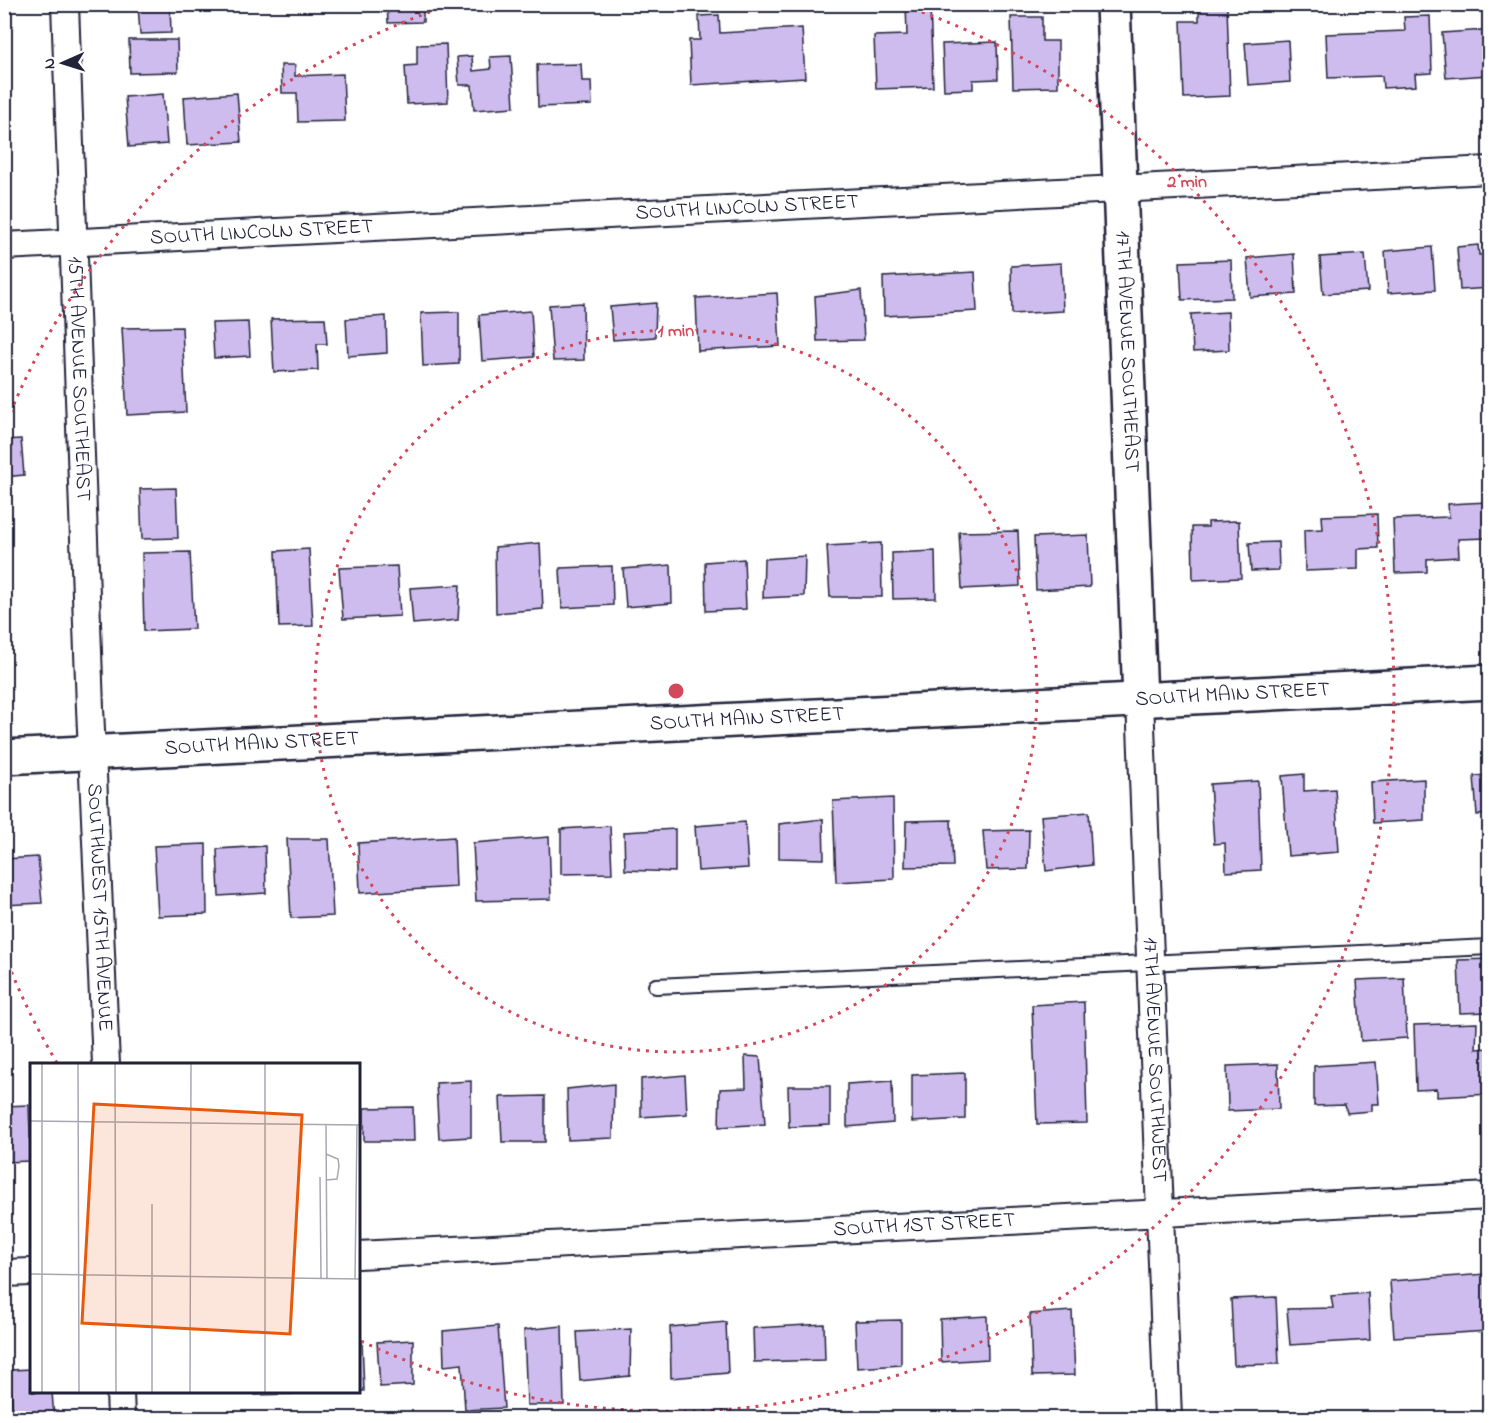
<svg xmlns="http://www.w3.org/2000/svg" width="1494" height="1423" viewBox="0 0 1494 1423" font-family="'Indie Flower',sans-serif">
	<style>
		.building { fill: #cdbced; stroke: #22223b; stroke-width: 1.5 }
		.lines { fill: none; stroke-linecap: round; stroke-linejoin: round }
		.lane-casing { stroke: #22223b; stroke-width: 18 }
		.street-casing { stroke: #22223b; stroke-width: 30 }
		.secondary-casing { stroke: #22223b; stroke-width: 38 }
		.lane { stroke: #fff; stroke-width: 14 }
		.street { stroke: #fff; stroke-width: 26 }
		.secondary { stroke: #fff; stroke-width: 33 }
		.ring { fill: none; stroke: #d1495b; stroke-width: 3; stroke-dasharray: 3 6 }
		.labels { text-anchor: middle; dominant-baseline: central; stroke-width: 4.5; stroke-linejoin: round; paint-order: stroke }
		.street-label { font-size: 21px; fill: #22223b; stroke: #fff }
		.inset-road { fill: none; stroke: #a7a7b1; stroke-width: 1.5 }
		.view { fill: #e8590c; fill-opacity: 0.15; stroke: #e8590c; stroke-width: 3 }
		.inset-edge { fill: none; stroke: #22223b; stroke-width: 3 }
		.centre { fill: #d1495b; stroke: #fff; stroke-width: 3 }
		.ring-label { font-size: 18px; text-anchor: middle; font-weight: bold; fill: #d1495b; stroke: #fff; stroke-width: 4.5; stroke-linejoin: round; paint-order: stroke }
	</style>
	<rect width="100%" height="100%" fill="#fff"/>
	<filter id="ink" filterUnits="userSpaceOnUse"><feTurbulence type="fractalNoise" baseFrequency=".0167" numOctaves="2"/><feDisplacementMap in="SourceGraphic" scale="12" xChannelSelector="R" yChannelSelector="G"/><feConvolveMatrix kernelMatrix="1 2 1 2 8 2 1 2 1" color-interpolation-filters="sRGB"/></filter>
	<g filter="url(#ink)">
		<path class="building" d="M 138,4 L 170,4 L 171,33 L 140,34 Z
			M 387,4 L 423,4 L 423,22 L 388,23 Z
			M 906,4 L 930,4 L 933,87 L 876,89 L 874,36 L 907,35 Z
			M 1227,6 L 1230,96 L 1184,98 L 1181,21 L 1199,21 L 1199,7 Z
			M 719,15 L 720,33 L 802,28 L 805,78 L 691,85 L 689,40 L 700,40 L 699,16 Z
			M 1430,16 L 1432,73 L 1415,74 L 1416,86 L 1383,88 L 1382,76 L 1328,78 L 1326,34 L 1405,31 L 1404,17 Z
			M 1011,17 L 1042,17 L 1042,41 L 1058,41 L 1058,87 L 1013,88 Z
			M 1485,30 L 1488,75 L 1446,78 L 1442,33 Z
			M 129,40 L 177,40 L 178,72 L 130,73 Z
			M 1288,40 L 1290,82 L 1248,85 L 1245,43 Z
			M 997,42 L 998,79 L 973,80 L 973,89 L 944,90 L 942,44 Z
			M 446,44 L 448,102 L 407,104 L 405,66 L 417,65 L 417,45 Z
			M 472,56 L 473,71 L 491,69 L 490,57 L 511,56 L 514,107 L 474,110 L 472,85 L 459,85 L 457,57 Z
			M 581,64 L 582,81 L 591,81 L 592,105 L 538,107 L 537,65 Z
			M 281,65 L 295,65 L 295,76 L 343,74 L 345,121 L 298,122 L 297,93 L 282,93 Z
			M 237,93 L 241,142 L 187,145 L 184,97 Z
			M 163,94 L 167,144 L 129,147 L 125,97 Z
			M 1478,245 L 1479,255 L 1490,254 L 1490,288 L 1460,290 L 1457,247 Z
			M 1432,247 L 1435,290 L 1388,293 L 1385,251 Z
			M 1294,254 L 1296,294 L 1250,297 L 1247,258 Z
			M 1365,254 L 1368,291 L 1323,294 L 1320,257 Z
			M 1231,260 L 1232,298 L 1182,300 L 1180,262 Z
			M 1061,263 L 1063,311 L 1012,314 L 1011,266 Z
			M 975,272 L 977,311 L 884,316 L 883,277 Z
			M 861,290 L 864,340 L 817,341 L 815,296 Z
			M 777,293 L 780,346 L 698,351 L 696,298 Z
			M 583,303 L 584,360 L 553,361 L 549,305 Z
			M 656,303 L 655,337 L 613,340 L 610,307 Z
			M 531,311 L 534,357 L 482,361 L 479,315 Z
			M 459,312 L 459,364 L 423,366 L 421,313 Z
			M 1228,312 L 1229,350 L 1193,352 L 1191,314 Z
			M 386,316 L 387,353 L 348,356 L 346,319 Z
			M 325,318 L 327,344 L 317,344 L 318,370 L 274,372 L 271,319 Z
			M 248,322 L 250,356 L 214,358 L 212,323 Z
			M 182,327 L 186,412 L 127,415 L 122,328 Z
			M 21,439 L 24,475 L 4,477 L 4,440 Z
			M 176,488 L 178,538 L 142,539 L 140,489 Z
			M 1488,502 L 1489,538 L 1458,539 L 1459,557 L 1427,559 L 1427,572 L 1395,573 L 1393,519 L 1449,517 L 1448,504 Z
			M 1377,514 L 1378,548 L 1358,549 L 1358,569 L 1305,571 L 1304,530 L 1323,529 L 1322,516 Z
			M 1239,521 L 1241,578 L 1193,580 L 1192,527 L 1208,527 L 1208,522 Z
			M 1018,531 L 1020,586 L 962,589 L 959,532 Z
			M 1088,535 L 1090,587 L 1036,590 L 1034,537 Z
			M 1278,542 L 1279,570 L 1251,571 L 1249,543 Z
			M 540,543 L 543,609 L 496,613 L 495,547 Z
			M 881,543 L 882,597 L 830,597 L 827,546 Z
			M 309,549 L 313,626 L 279,627 L 276,551 Z
			M 935,551 L 936,598 L 893,599 L 892,553 Z
			M 190,552 L 194,629 L 144,631 L 142,553 Z
			M 805,556 L 804,596 L 763,598 L 764,559 Z
			M 744,559 L 746,609 L 706,611 L 705,562 Z
			M 671,565 L 672,603 L 626,607 L 623,569 Z
			M 397,566 L 400,616 L 343,619 L 339,568 Z
			M 612,566 L 613,605 L 562,608 L 560,568 Z
			M 460,585 L 458,620 L 413,624 L 410,588 Z
			M 1304,774 L 1304,791 L 1335,789 L 1339,852 L 1288,856 L 1282,776 Z
			M 1490,775 L 1490,814 L 1477,815 L 1474,776 Z
			M 1424,779 L 1424,820 L 1373,823 L 1371,782 Z
			M 1258,781 L 1261,870 L 1226,872 L 1225,843 L 1214,844 L 1210,784 Z
			M 893,798 L 894,879 L 836,882 L 833,801 Z
			M 1089,812 L 1092,865 L 1046,871 L 1041,816 Z
			M 823,819 L 824,859 L 779,858 L 779,824 Z
			M 951,820 L 953,866 L 905,867 L 906,821 Z
			M 745,822 L 748,868 L 698,871 L 695,826 Z
			M 610,826 L 612,873 L 561,874 L 561,829 Z
			M 675,829 L 675,872 L 625,870 L 624,832 Z
			M 1029,830 L 1028,869 L 986,870 L 983,831 Z
			M 454,837 L 456,887 L 360,893 L 358,843 Z
			M 549,837 L 551,899 L 476,901 L 473,843 Z
			M 287,839 L 329,839 L 333,916 L 291,918 Z
			M 206,844 L 207,914 L 158,916 L 154,846 Z
			M 265,846 L 266,893 L 219,896 L 217,849 Z
			M 38,857 L 42,903 L 4,905 L 4,859 Z
			M 1490,959 L 1490,1012 L 1460,1013 L 1458,960 Z
			M 1404,978 L 1407,1038 L 1361,1041 L 1357,980 Z
			M 1084,1002 L 1087,1123 L 1037,1124 L 1032,1005 Z
			M 1477,1023 L 1476,1049 L 1490,1048 L 1490,1094 L 1437,1097 L 1437,1089 L 1416,1090 L 1414,1025 Z
			M 745,1056 L 760,1057 L 765,1124 L 719,1127 L 720,1089 L 746,1088 Z
			M 1376,1062 L 1379,1104 L 1372,1104 L 1372,1111 L 1347,1113 L 1345,1105 L 1314,1106 L 1314,1066 Z
			M 1278,1064 L 1279,1109 L 1228,1111 L 1227,1066 Z
			M 965,1073 L 965,1119 L 912,1122 L 912,1075 Z
			M 685,1075 L 687,1114 L 641,1117 L 641,1079 Z
			M 471,1081 L 471,1137 L 439,1139 L 436,1083 Z
			M 892,1081 L 893,1123 L 847,1127 L 847,1084 Z
			M 614,1084 L 613,1138 L 568,1140 L 567,1089 Z
			M 788,1086 L 830,1086 L 830,1125 L 789,1127 Z
			M 545,1096 L 545,1142 L 502,1142 L 500,1097 Z
			M 29,1105 L 31,1161 L 4,1162 L 4,1106 Z
			M 413,1107 L 414,1141 L 364,1141 L 364,1108 Z
			M 1486,1274 L 1488,1331 L 1394,1337 L 1390,1281 Z
			M 1368,1293 L 1370,1340 L 1290,1345 L 1287,1309 L 1333,1308 L 1331,1296 Z
			M 1276,1297 L 1279,1364 L 1234,1365 L 1231,1299 Z
			M 1072,1311 L 1075,1375 L 1032,1376 L 1030,1314 Z
			M 987,1316 L 988,1359 L 941,1362 L 940,1319 Z
			M 901,1320 L 901,1365 L 857,1368 L 855,1321 Z
			M 726,1322 L 728,1373 L 671,1378 L 670,1327 Z
			M 824,1324 L 825,1360 L 754,1362 L 753,1328 Z
			M 498,1326 L 504,1408 L 465,1410 L 462,1364 L 444,1366 L 443,1331 Z
			M 562,1326 L 564,1405 L 527,1405 L 524,1330 Z
			M 631,1329 L 630,1376 L 580,1381 L 577,1332 Z
			M 413,1340 L 413,1385 L 380,1387 L 377,1342 Z
			M 358,1341 L 362,1341 L 364,1391 L 358,1391 Z
			M 32,1369 L 32,1392 L 52,1392 L 54,1418 L 13,1418 L 10,1370 Z
			M 254,1392 L 293,1392 L 293,1394 L 255,1395 Z"/>
		<g class="lines">
			<defs>
				<path id="lane" d="M 656,986 L 1490,947"/>
				<g id="street">
					<path id="s1" d="M 65,4 L 90,708 L 106,1064"/>
					<path id="s2" d="M 4,246 L 1490,170"/>
					<path id="s3" d="M 1140,700 L 1168,1418"/>
					<path id="s4" d="M 358,1255 L 1490,1196"/>
					<path d="M 4,1273 L 32,1272"/>
					<path d="M 120,1392 L 121,1418"/>
				</g>
				<g id="secondary">
					<path id="s5" d="M 1113,4 L 1140,700"/>
					<path id="s6" d="M 4,757 L 1490,682"/>
				</g>
			</defs>
			<use href="#lane" class="lane-casing"/>
			<use href="#street" class="street-casing"/>
			<use href="#secondary" class="secondary-casing"/>
			<use href="#lane" class="lane"/>
			<use href="#street" class="street"/>
			<use href="#secondary" class="secondary"/>
		</g>
	</g>
	<g class="ring">
		<circle cx="676" cy="691" r="361"/>
		<path d="M57 1063A722 722 0 0 1 7 961M7 421A722 722 0 0 1 447 6M905 6A722 722 0 1 1 359 1340"/>
	</g>
	<g class="labels">
		<g class="street-label">
			<text stroke="none"><textPath href="#s2" startOffset="744">SOUTH LINCOLN STREET</textPath></text>
			<text stroke="none"><textPath href="#s2" startOffset="258">SOUTH LINCOLN STREET</textPath></text>
			<text stroke="none"><textPath href="#s5" startOffset="348">17TH AVENUE SOUTHEAST</textPath></text>
			<text stroke="none"><textPath href="#s1" startOffset="375">15TH AVENUE SOUTHEAST</textPath></text>
			<text stroke="none"><textPath href="#s6" startOffset="1230">SOUTH MAIN STREET</textPath></text>
			<text stroke="none"><textPath href="#s6" startOffset="744">SOUTH MAIN STREET</textPath></text>
			<text stroke="none"><textPath href="#s6" startOffset="258">SOUTH MAIN STREET</textPath></text>
			<text stroke="none"><textPath href="#s1" startOffset="904">SOUTHWEST 15TH AVENUE</textPath></text>
			<text stroke="none"><textPath href="#s3" startOffset="360">17TH AVENUE SOUTHWEST</textPath></text>
			<text stroke="none"><textPath href="#s4" startOffset="567">SOUTH 1ST STREET</textPath></text>
		</g>
	</g>
	<g transform="translate(30 1063)">
		<rect width="330" height="330" fill="#fff"/>
		<path class="inset-road" d="M 48,0 L 49,330M 85,0 L 86,330M 0,58 L 330,62M 296,62 L 297,215M 296,91 L 308,96 L 309,103 L 307,116 L 296,117M 290,114 L 291,215M 0,211 L 330,216M 325,216 L 327,62M 12,330 L 12,0M 122,330 L 122,141M 160,330 L 161,0M 235,330 L 235,0"/>
		<path class="view" d="M 64,41 L 272,52 L 260,271 L 52,260 Z"/>
		<rect width="330" height="330" class="inset-edge"/>
	</g>
	<circle cx="676" cy="691" r="9" class="centre"/>
	<g class="ring-label">
		<text x="1187" y="187">2 min</text>
		<text x="676" y="336">1 min</text>
	</g>
	<rect width="1494" height="1423" fill="none" stroke="#fff" stroke-width="24"/>
	<rect x="12" y="12" width="1470" height="1399" fill="none" stroke="#22223b" stroke-width="2" filter="url(#ink)"/>
	<g transform="translate(63 63) rotate(267)" stroke="#ffffff" stroke-width="4.5" paint-order="stroke">
	<path d="M0-4.5L10 22L0 15L-10 22Z" fill="#22223b"/>
	<text y="-9" font-size="16" font-weight="bold" text-anchor="middle" fill="#22223b">N</text>
	</g>
</svg>
